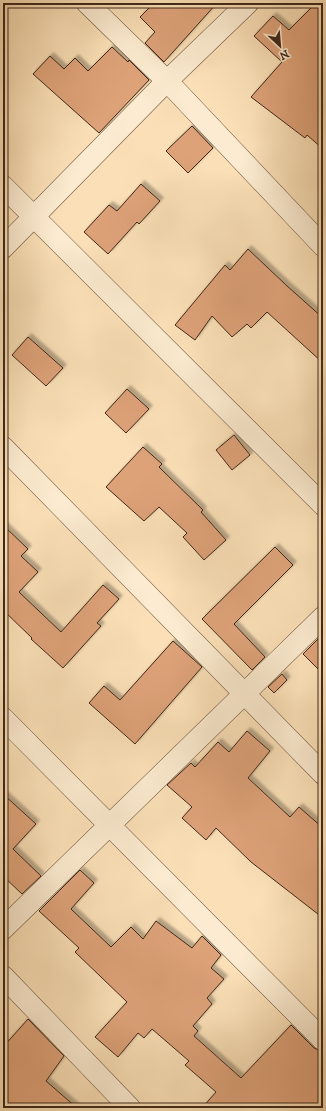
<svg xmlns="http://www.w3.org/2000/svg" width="326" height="1111" viewBox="0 0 326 1111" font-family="'IM FELL DW Pica',serif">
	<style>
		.building { fill: #dea279; stroke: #3f2819; filter: url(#shadow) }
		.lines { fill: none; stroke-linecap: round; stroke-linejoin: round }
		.street-casing { stroke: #6e5640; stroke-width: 22 }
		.street { stroke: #fcebd0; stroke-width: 21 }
	</style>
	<defs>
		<filter id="shadow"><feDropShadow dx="3.5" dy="-3.5" stdDeviation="1" flood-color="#0004"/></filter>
	</defs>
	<rect width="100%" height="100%" fill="#fbe0b7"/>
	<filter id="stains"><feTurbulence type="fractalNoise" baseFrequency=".005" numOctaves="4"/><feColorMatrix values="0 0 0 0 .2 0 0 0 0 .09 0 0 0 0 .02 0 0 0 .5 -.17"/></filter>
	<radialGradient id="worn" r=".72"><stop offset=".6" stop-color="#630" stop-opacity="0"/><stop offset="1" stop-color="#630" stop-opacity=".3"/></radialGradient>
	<path class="building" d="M 154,3 L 217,3 L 164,62 L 145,43 L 155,32 L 140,17 Z
		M 316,3 L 323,3 L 323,149 L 307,135 L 305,138 L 251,97 L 282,62 L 254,36 L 273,16 L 289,30 Z
		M 112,47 L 128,62 L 129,60 L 149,80 L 99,133 L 33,74 L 50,56 L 64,69 L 75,58 L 88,71 Z
		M 192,126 L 213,148 L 188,173 L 166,151 Z
		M 141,184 L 160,201 L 139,224 L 137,222 L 108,254 L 84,232 L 109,205 L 117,211 Z
		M 248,249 L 286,285 L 323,318 L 323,363 L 267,312 L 251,328 L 247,324 L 232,337 L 212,316 L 195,340 L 175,325 L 225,265 L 230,270 Z
		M 28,337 L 63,368 L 46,386 L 12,355 Z
		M 127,389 L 149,409 L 126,433 L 105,413 Z
		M 234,435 L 250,455 L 232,470 L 216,450 Z
		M 143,447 L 162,464 L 159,467 L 203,510 L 201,512 L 226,540 L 204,560 L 183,537 L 187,533 L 159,507 L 144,521 L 106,487 Z
		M 3,525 L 28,549 L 21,556 L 38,572 L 19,592 L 61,632 L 103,585 L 119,599 L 97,623 L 101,626 L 63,668 L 31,639 L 32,638 L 3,610 Z
		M 275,547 L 293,565 L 234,624 L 265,657 L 252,670 L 202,619 Z
		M 323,634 L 323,674 L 303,654 Z
		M 173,641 L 202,667 L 135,744 L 89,703 L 104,686 L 120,700 Z
		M 282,674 L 287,680 L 274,693 L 268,687 Z
		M 247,731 L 270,751 L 248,778 L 290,817 L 299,807 L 323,828 L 323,918 L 251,862 L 216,828 L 206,840 L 182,818 L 192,807 L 167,785 L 191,763 L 195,767 L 218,742 L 229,752 Z
		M 3,794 L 36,824 L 13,849 L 41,876 L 22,894 L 3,876 Z
		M 80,870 L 94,883 L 71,909 L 111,947 L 131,927 L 143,939 L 156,921 L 192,948 L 202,936 L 221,955 L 211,968 L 224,979 L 207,998 L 212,1004 L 193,1026 L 198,1031 L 194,1036 L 241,1078 L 291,1025 L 314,1048 L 323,1052 L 323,1099 L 315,1108 L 202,1108 L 216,1092 L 185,1065 L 189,1061 L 152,1029 L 144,1038 L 138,1033 L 118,1057 L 95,1037 L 127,1002 L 75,952 L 79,948 L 39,911 Z
		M 28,1019 L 64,1056 L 46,1081 L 77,1108 L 12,1108 L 3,1100 L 3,1047 Z"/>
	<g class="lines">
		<defs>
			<path id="street" d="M 87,3 L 167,81 L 323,246
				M 3,186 L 323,505
				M 3,248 L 167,81 L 248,3
				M 3,447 L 323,774
				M 3,718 L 323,1040
				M 3,929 L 323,617
				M 3,976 L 130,1108"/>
		</defs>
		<use href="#street" class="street-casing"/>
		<use href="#street" class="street"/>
	</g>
	<rect width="326" height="1111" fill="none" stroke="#fbe0b7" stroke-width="16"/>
	<rect x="4" y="4" width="318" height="1103" fill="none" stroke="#3f2819" stroke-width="2"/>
	<rect x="8" y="8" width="310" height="1095" fill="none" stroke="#3f2819"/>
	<g transform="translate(280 46) rotate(154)" stroke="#fcebd0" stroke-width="3" paint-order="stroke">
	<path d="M0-3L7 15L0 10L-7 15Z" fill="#3f2819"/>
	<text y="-6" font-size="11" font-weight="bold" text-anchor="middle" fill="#3f2819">N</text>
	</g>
	<rect width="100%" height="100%" filter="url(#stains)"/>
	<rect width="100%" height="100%" fill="url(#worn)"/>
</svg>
